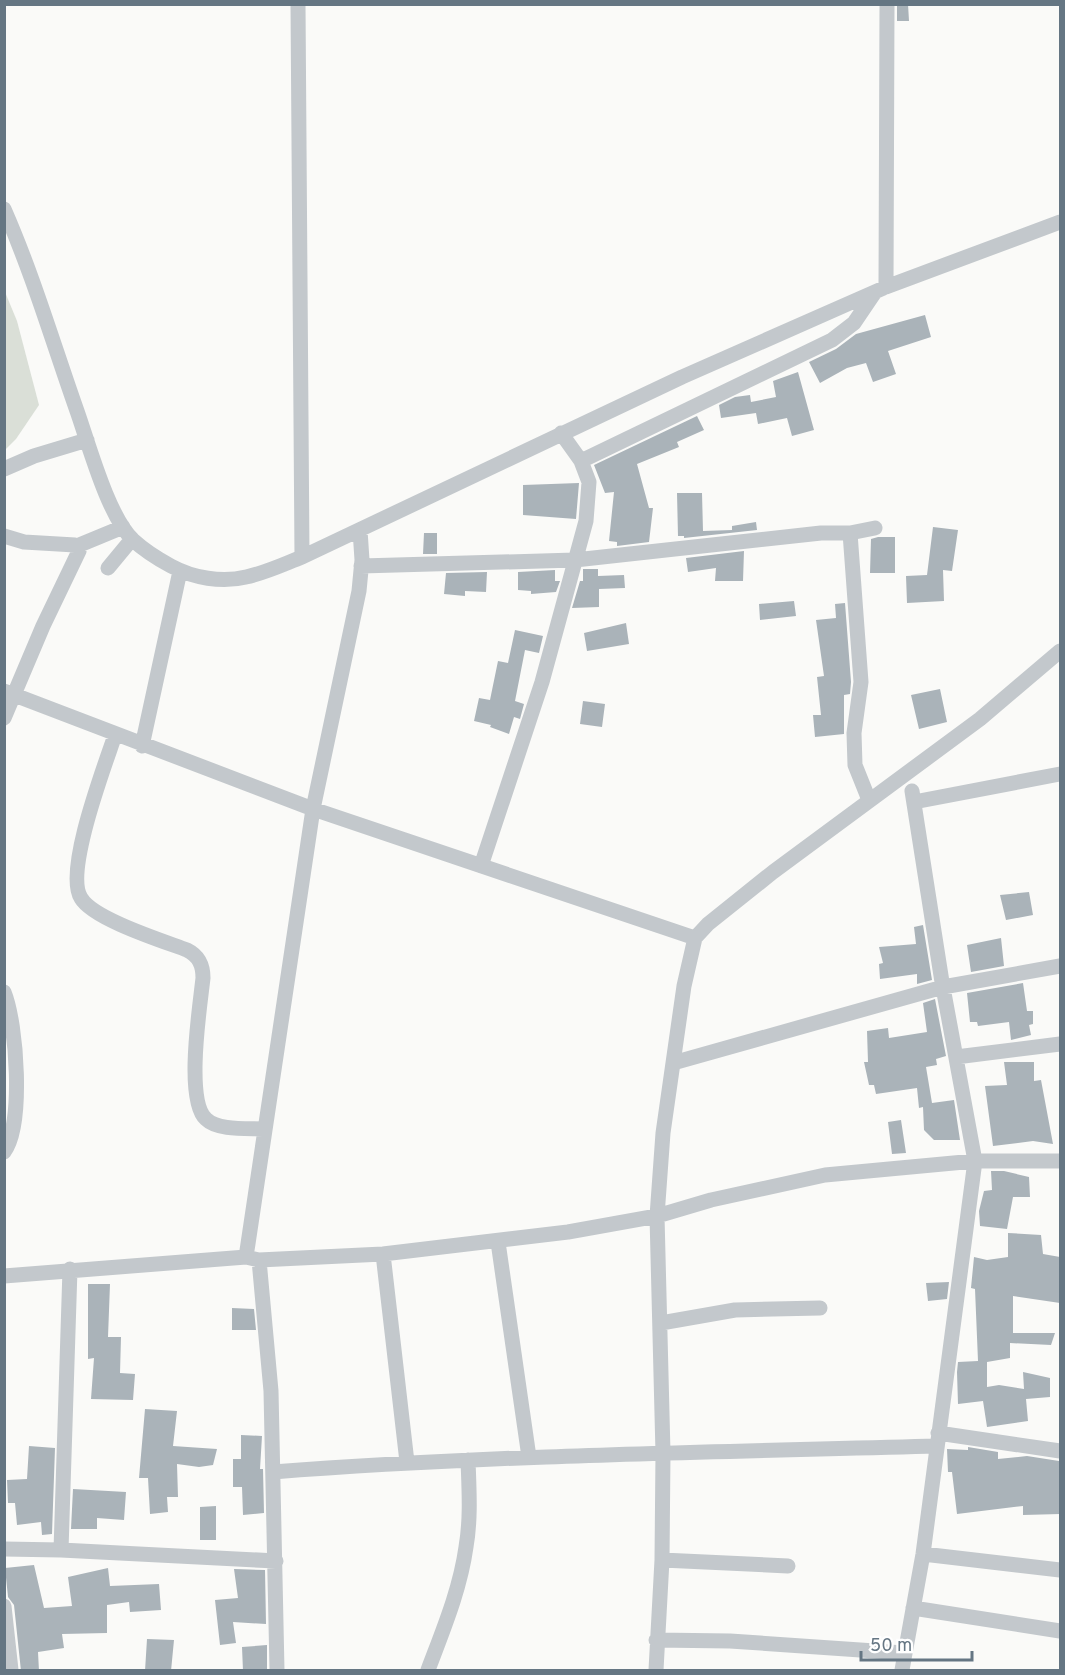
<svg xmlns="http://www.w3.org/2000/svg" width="1065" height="1675" viewBox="0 0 1065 1675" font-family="Overpass,sans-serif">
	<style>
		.green { fill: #dadfd7 }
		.building { fill: #aab3b9 }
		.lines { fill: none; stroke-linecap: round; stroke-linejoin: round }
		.street { stroke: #c3c8cc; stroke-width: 15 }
	</style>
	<rect width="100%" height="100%" fill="#fafaf8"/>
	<path class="green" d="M 5,292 L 17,321 L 39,405 L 16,439 L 5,450 Z"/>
	<path class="building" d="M 897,4 L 908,4 L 909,21 L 897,21 Z
		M 925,315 L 931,337 L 888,351 L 896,374 L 873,382 L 866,363 L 847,368 L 820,383 L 809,362 L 836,349 L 856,334 Z
		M 798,372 L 814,430 L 792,436 L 787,418 L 758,424 L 756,413 L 721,418 L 719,405 L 735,397 L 750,395 L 751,402 L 776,397 L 773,381 Z
		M 697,416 L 704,430 L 677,442 L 679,447 L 637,464 L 649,508 L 653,508 L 649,542 L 617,546 L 617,542 L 609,541 L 614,492 L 605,493 L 594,465 Z
		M 579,483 L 576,519 L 523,515 L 523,485 Z
		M 677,493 L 702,493 L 703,531 L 732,530 L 732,526 L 756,522 L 757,530 L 684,538 L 684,536 L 678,536 Z
		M 933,527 L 958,530 L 952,571 L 943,570 L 944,601 L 907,603 L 906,576 L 927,575 Z
		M 424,533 L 437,533 L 437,554 L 423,554 Z
		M 878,537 L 895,537 L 895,573 L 870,573 L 871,539 Z
		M 744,551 L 743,581 L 715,581 L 716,568 L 688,572 L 686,558 Z
		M 583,569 L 598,569 L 598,576 L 624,575 L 625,588 L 599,589 L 599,607 L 572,608 L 580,581 L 583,581 Z
		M 555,570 L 555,581 L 560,581 L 556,592 L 531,594 L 531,591 L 518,590 L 518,572 Z
		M 487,572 L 486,592 L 465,591 L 465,596 L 444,594 L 446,573 Z
		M 794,601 L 796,616 L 760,620 L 759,604 Z
		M 845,603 L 851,682 L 850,694 L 844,695 L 844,734 L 815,737 L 813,715 L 821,715 L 817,677 L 824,676 L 816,620 L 836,618 L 835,604 Z
		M 626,623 L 629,644 L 587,651 L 584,633 Z
		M 515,630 L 543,636 L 539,653 L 525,650 L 515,701 L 524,704 L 520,719 L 514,717 L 509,734 L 490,727 L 491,725 L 474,721 L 479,698 L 490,700 L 498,661 L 508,663 Z
		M 940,689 L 947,722 L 919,729 L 911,695 Z
		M 583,701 L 605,704 L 602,727 L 580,724 Z
		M 1029,892 L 1033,915 L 1006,920 L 1000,895 Z
		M 923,925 L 932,980 L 917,984 L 917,974 L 880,979 L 879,964 L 883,963 L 879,947 L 916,944 L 914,927 Z
		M 1001,938 L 1004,966 L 971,972 L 967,945 Z
		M 1023,983 L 1027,1011 L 1033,1011 L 1033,1024 L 1029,1025 L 1031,1035 L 1011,1040 L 1009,1022 L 978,1026 L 977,1022 L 970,1022 L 967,993 Z
		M 935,999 L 946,1056 L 936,1059 L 937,1065 L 926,1067 L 932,1103 L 954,1100 L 960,1140 L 934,1140 L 924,1130 L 923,1107 L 919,1108 L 917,1088 L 876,1094 L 874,1085 L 869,1085 L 864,1062 L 868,1062 L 867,1031 L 888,1028 L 889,1038 L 927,1032 L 923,1003 Z
		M 1004,1062 L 1034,1062 L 1034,1081 L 1041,1080 L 1053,1144 L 1033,1141 L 993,1146 L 985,1086 L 1007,1085 Z
		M 901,1120 L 906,1153 L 892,1154 L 888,1122 Z
		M 991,1171 L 1004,1171 L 1029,1177 L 1030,1197 L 1013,1197 L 1007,1229 L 980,1226 L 979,1211 L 984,1191 L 992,1190 Z
		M 1008,1233 L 1041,1235 L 1043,1254 L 1060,1257 L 1060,1303 L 1013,1296 L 1013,1333 L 1055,1333 L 1051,1345 L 1010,1343 L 1010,1358 L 987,1362 L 987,1387 L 999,1385 L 1024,1389 L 1023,1372 L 1050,1378 L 1050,1397 L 1026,1399 L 1028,1421 L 987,1427 L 983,1401 L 958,1404 L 957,1372 L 958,1362 L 978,1361 L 975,1289 L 971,1288 L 974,1257 L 987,1260 L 1008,1257 Z
		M 949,1282 L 947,1299 L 928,1301 L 926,1283 Z
		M 88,1284 L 110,1284 L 108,1337 L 121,1337 L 120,1373 L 135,1374 L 133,1400 L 91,1399 L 94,1358 L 88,1359 Z
		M 232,1308 L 254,1309 L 256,1330 L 232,1330 Z
		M 145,1409 L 177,1411 L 173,1446 L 217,1449 L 213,1465 L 199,1467 L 177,1464 L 178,1497 L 167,1497 L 168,1512 L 150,1514 L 148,1478 L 139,1478 Z
		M 241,1435 L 262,1436 L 260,1469 L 263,1469 L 264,1513 L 243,1515 L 242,1487 L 233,1487 L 233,1459 L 241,1459 Z
		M 29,1446 L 55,1448 L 52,1534 L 42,1535 L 41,1522 L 17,1525 L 15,1503 L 8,1503 L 7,1480 L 27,1479 Z
		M 968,1447 L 998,1452 L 998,1459 L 1027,1456 L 1059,1461 L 1060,1514 L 1023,1515 L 1023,1506 L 957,1514 L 952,1472 L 948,1472 L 947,1449 L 968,1450 Z
		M 73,1489 L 126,1492 L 124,1520 L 97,1518 L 97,1529 L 71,1529 Z
		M 216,1506 L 216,1540 L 200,1540 L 200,1507 Z
		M 34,1565 L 44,1608 L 72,1606 L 68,1577 L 108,1568 L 110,1586 L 159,1584 L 161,1610 L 130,1612 L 129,1602 L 107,1605 L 107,1633 L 62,1634 L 64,1648 L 38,1652 L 39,1671 L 21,1671 L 14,1605 L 8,1597 L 5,1568 Z
		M 234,1569 L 265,1570 L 266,1624 L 233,1622 L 236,1643 L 220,1645 L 215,1600 L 238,1598 Z
		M 147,1639 L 174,1640 L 171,1671 L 145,1671 Z
		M 267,1645 L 267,1671 L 243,1671 L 242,1647 Z"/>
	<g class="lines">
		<path class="street" d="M 298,4 L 302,557
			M 4,209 C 33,275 53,343 77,411 C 89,445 108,516 133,540 C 145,551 158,559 171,566 C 193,578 222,583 246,577 C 265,573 284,564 302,557 L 682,377 L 886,287 L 1060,222
			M 886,287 L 887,4
			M 581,461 L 832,340 L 854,323 L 875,292
			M 4,469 L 34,456 L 87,440
			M 850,533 L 861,682 L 854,733 L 855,765 L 869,800
			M 4,536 L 24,542 L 75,545 L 79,551 L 43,626 L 4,718
			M 77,546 L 123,527
			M 361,566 L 575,560 L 821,533 L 850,533 L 875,528
			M 108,568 L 132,539
			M 4,691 L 313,809 L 695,938
			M 115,735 C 105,765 64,872 81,898 C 93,919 163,941 187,950 C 199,956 203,965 203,978 C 200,1006 185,1100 206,1119 C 218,1131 249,1128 265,1129
			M 142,746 L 180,571
			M 914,802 L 1060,774
			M 481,866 L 542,682 L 586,521 L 589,482 L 581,461 L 561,433
			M 4,992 C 17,1024 24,1125 4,1152
			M 956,1057 L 1060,1044
			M 673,1063 L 943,987 L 1060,966
			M 498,1242 L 529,1457
			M 383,1254 L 407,1462
			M 246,1257 L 313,809 L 359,591 L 362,560 L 360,530
			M 259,1260 L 271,1391 L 277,1670
			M 4,1276 L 246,1257 L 259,1260 L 383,1254 L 568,1232 L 657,1216 L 711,1200 L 825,1175 L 975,1161 L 1060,1161
			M 661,1323 L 735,1310 L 820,1308
			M 938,1433 L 1060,1451
			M 273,1472 C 494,1455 715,1452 937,1446
			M 4,1549 L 61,1550 L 276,1561
			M 61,1550 L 70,1269
			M 923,1554 L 1060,1570
			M 662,1560 L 788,1566
			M 4,1606 L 11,1670
			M 913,1608 L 1060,1631
			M 656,1640 L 730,1641 L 904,1653
			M 428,1670 C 443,1630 460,1590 466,1547 C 471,1518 469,1489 468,1460
			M 656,1670 L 662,1560 L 663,1453 L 657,1216 L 663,1133 L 684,986 L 695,938 L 708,924 L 773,872 L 980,719 L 1060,651
			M 902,1670 L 923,1554 L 975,1161 L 942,982 L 912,791"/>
	</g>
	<rect width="1065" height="1675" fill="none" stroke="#657683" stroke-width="12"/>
	<path d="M861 1651v9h111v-9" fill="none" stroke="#657683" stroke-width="3"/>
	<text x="870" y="1651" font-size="18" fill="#657683" stroke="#ffffff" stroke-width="4.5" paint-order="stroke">50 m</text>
</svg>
